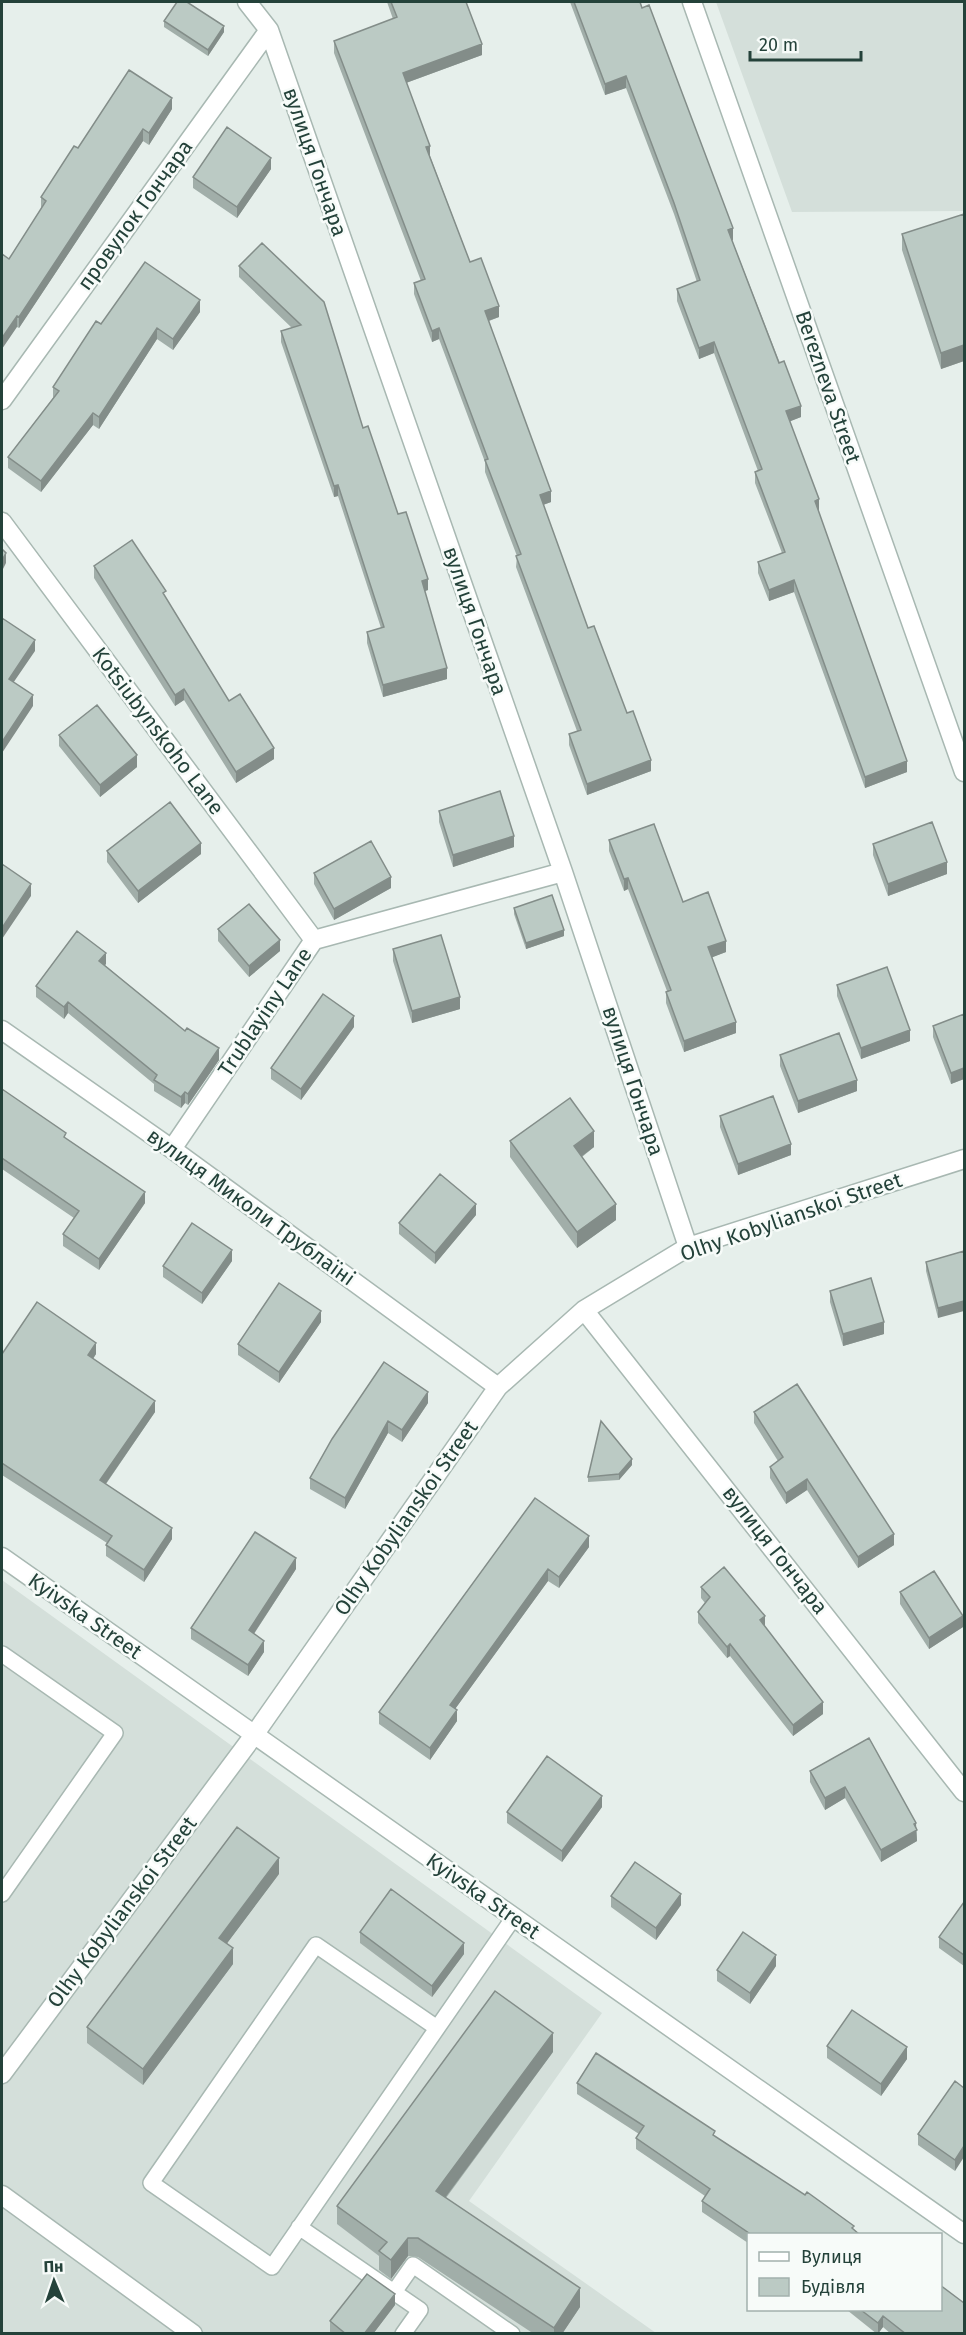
<svg xmlns="http://www.w3.org/2000/svg" width="966" height="2335" viewBox="0 0 966 2335" font-family="'Fira Sans',sans-serif">
	<style>
		.built { fill: #d4dfda }
		.lines { fill: none; stroke-linecap: round; stroke-linejoin: round }
		.service-casing { stroke: #a8b8b2; stroke-width: 18 }
		.minor-casing { stroke: #a8b8b2; stroke-width: 21 }
		.service { stroke: #fff; stroke-width: 15 }
		.minor { stroke: #fff; stroke-width: 18 }
		.wall { fill: #a1aea9 }
		.shaded-wall { fill: #838d89 }
		.building { fill: #bbcac4; stroke: #838d89; stroke-width: 1.5 }
		.labels { text-anchor: middle; dominant-baseline: central; stroke-width: 5; stroke-linejoin: round; paint-order: stroke }
		.street-label { font-size: 21px; fill: #24423a; stroke: #f7fbf9 }
	</style>
	<rect width="100%" height="100%" fill="#e6efeb"/>
	<path class="built" d="M 716,2 L 964,2 L 964,211 L 792,212 Z
		M 2,1580 L 602,2013 L 469,2201 L 656,2333 L 2,2333 Z"/>
	<g class="lines">
		<defs>
			<path id="service" d="M 2,1654 L 115,1733 L 2,1894
				M 437,2028 L 316,1945 L 151,2183 L 272,2267 L 514,1917
				M 299,2227 L 420,2310 L 403,2334
				M 394,2292 L 413,2265 L 512,2334"/>
			<path id="minor" d="M 247,2 L 269,30 L 563,872 L 688,1247
				M 692,2 L 964,772
				M 2,400 L 269,30
				M 2,522 L 314,940
				M 2,1030 L 172,1149 L 498,1387
				M 172,1149 L 314,940 L 563,872
				M 584,1310 L 964,1792
				M 2,1557 L 964,2234
				M 2,2074 L 254,1735 L 498,1387 L 584,1310 L 688,1247 L 964,1159
				M 2,2195 L 193,2334"/>
		</defs>
		<use href="#service" class="service-casing"/>
		<use href="#minor" class="minor-casing"/>
		<use href="#service" class="service"/>
		<use href="#minor" class="minor"/>
	</g>
	<path class="wall" d="M 387,2 L 466,2 L 482,55 L 406,83 L 430,156 L 470,262 L 499,317 L 489,321 L 551,502 L 543,505 L 588,628 L 627,713 L 651,771 L 587,795 L 569,745 L 569,734 L 577,731 L 516,567 L 517,556 L 485,472 L 485,462 L 439,339 L 432,342 L 414,294 L 414,283 L 421,281 L 334,53 L 334,41 L 393,19 Z
		M 570,2 L 640,2 L 733,240 L 732,240 L 801,417 L 790,421 L 818,510 L 907,772 L 865,788 L 794,592 L 769,601 L 758,573 L 758,562 L 782,553 L 755,483 L 755,472 L 758,471 L 714,353 L 699,359 L 677,301 L 677,289 L 697,282 L 674,214 L 626,88 L 605,95 Z
		M 164,21 L 224,32 L 208,56 L 164,27 Z
		M 172,109 L 149,145 L 143,141 L 19,328 L 17,327 L 9,259 L 41,209 L 41,197 L 78,148 Z
		M 271,169 L 237,218 L 193,188 L 193,177 Z
		M 964,214 L 964,361 L 941,369 L 902,250 L 902,234 Z
		M 262,243 L 363,428 L 428,590 L 425,591 L 447,679 L 383,697 L 367,643 L 367,632 L 381,628 L 338,496 L 334,497 L 281,342 L 281,331 L 292,328 L 239,277 L 239,266 Z
		M 200,312 L 173,350 L 157,339 L 99,429 L 93,425 L 41,492 L 8,468 L 8,457 L 53,398 L 53,387 L 101,324 Z
		M 94,566 L 166,598 L 229,701 L 274,759 L 236,783 L 184,700 L 175,706 L 94,578 Z
		M 59,735 L 137,767 L 100,797 L 59,746 Z
		M 439,811 L 514,847 L 453,867 L 439,822 Z
		M 609,840 L 683,902 L 726,952 L 712,957 L 736,1033 L 684,1052 L 666,1003 L 666,992 L 667,991 L 628,889 L 624,891 L 609,851 Z
		M 873,844 L 947,874 L 888,896 L 873,855 Z
		M 107,851 L 201,854 L 138,903 L 107,862 Z
		M 314,873 L 391,888 L 334,920 L 314,884 Z
		M 514,908 L 564,936 L 526,949 L 514,914 Z
		M 218,929 L 280,951 L 249,977 L 218,941 Z
		M 393,949 L 460,1009 L 412,1023 L 393,961 Z
		M 106,964 L 105,965 L 219,1060 L 188,1105 L 185,1103 L 181,1108 L 154,1091 L 154,1084 L 68,1013 L 64,1019 L 36,997 L 36,986 Z
		M 837,985 L 910,1041 L 861,1059 L 837,996 Z
		M 964,1014 L 964,1079 L 951,1084 L 933,1037 L 933,1026 Z
		M 354,1027 L 301,1100 L 271,1079 L 271,1068 Z
		M 780,1055 L 857,1091 L 798,1113 L 780,1066 Z
		M 2,1089 L 66,1139 L 145,1203 L 99,1270 L 63,1246 L 63,1234 L 74,1218 L 2,1169 Z
		M 720,1116 L 791,1155 L 738,1175 L 720,1127 Z
		M 510,1141 L 594,1147 L 582,1157 L 616,1220 L 577,1248 L 510,1157 Z
		M 476,1215 L 435,1264 L 399,1234 L 399,1223 Z
		M 964,1251 L 938,1318 L 926,1271 L 926,1262 Z
		M 232,1261 L 202,1304 L 163,1277 L 163,1266 Z
		M 830,1291 L 884,1334 L 843,1346 L 830,1302 Z
		M 321,1322 L 279,1383 L 238,1355 L 238,1344 Z
		M 2,1354 L 96,1354 L 93,1359 L 155,1412 L 106,1484 L 172,1539 L 144,1582 L 106,1556 L 106,1545 L 107,1543 L 2,1475 Z
		M 428,1403 L 402,1442 L 388,1433 L 345,1509 L 310,1489 L 310,1478 L 332,1439 Z
		M 754,1412 L 894,1545 L 858,1568 L 807,1490 L 786,1504 L 770,1478 L 770,1467 L 778,1461 L 754,1423 Z
		M 632,1465 L 619,1480 L 588,1482 L 588,1477 Z
		M 535,1498 L 589,1547 L 559,1588 L 548,1581 L 455,1709 L 457,1721 L 430,1760 L 379,1724 L 379,1712 Z
		M 296,1569 L 254,1634 L 264,1652 L 248,1676 L 191,1639 L 191,1628 Z
		M 701,1587 L 765,1627 L 823,1714 L 793,1736 L 730,1656 L 727,1658 L 698,1623 L 698,1612 L 705,1603 L 701,1598 Z
		M 900,1592 L 963,1627 L 929,1649 L 900,1604 Z
		M 869,1738 L 916,1828 L 917,1841 L 881,1862 L 845,1798 L 825,1810 L 810,1782 L 810,1771 Z
		M 602,1807 L 562,1862 L 507,1823 L 507,1812 Z
		M 279,1874 L 227,1943 L 233,1964 L 143,2085 L 87,2043 L 87,2027 Z
		M 611,1896 L 681,1905 L 656,1940 L 611,1907 Z
		M 964,1902 L 964,1966 L 939,1948 L 939,1937 Z
		M 360,1932 L 464,1954 L 432,1997 L 360,1943 Z
		M 776,1966 L 750,2004 L 717,1981 L 717,1970 Z
		M 827,2046 L 907,2059 L 881,2096 L 827,2058 Z
		M 553,2052 L 446,2198 L 580,2307 L 562,2334 L 534,2334 L 418,2257 L 408,2256 L 391,2279 L 379,2270 L 379,2256 L 337,2224 L 337,2206 Z
		M 577,2083 L 715,2137 L 860,2235 L 748,2235 L 748,2243 L 702,2212 L 702,2201 L 705,2196 L 636,2149 L 636,2138 L 639,2134 L 577,2094 Z
		M 964,2088 L 955,2171 L 918,2145 L 918,2134 Z
		M 395,2305 L 373,2334 L 331,2334 L 330,2333 L 330,2321 Z
		M 847,2310 L 940,2310 L 964,2334 L 891,2334 L 883,2327 L 877,2334 Z"/>
	<path class="shaded-wall" d="M 224,26 L 224,32 L 208,56 L 208,50 Z
		M 482,44 L 482,55 L 403,84 L 403,73 Z
		M 626,76 L 626,88 L 605,95 L 605,84 Z
		M 172,98 L 172,109 L 149,145 L 149,133 Z
		M 143,129 L 143,141 L 19,328 L 19,317 Z
		M 430,146 L 430,157 L 426,147 Z
		M 271,158 L 271,169 L 237,218 L 237,207 Z
		M 733,228 L 733,240 L 728,241 L 728,230 Z
		M 200,300 L 200,312 L 173,350 L 173,339 Z
		M 499,306 L 499,317 L 485,322 L 485,311 Z
		M 17,316 L 17,327 L 2,349 L 2,338 Z
		M 157,328 L 157,339 L 99,429 L 99,417 Z
		M 439,328 L 439,339 L 432,342 L 432,331 Z
		M 714,342 L 714,353 L 699,359 L 699,348 Z
		M 964,345 L 964,361 L 941,369 L 941,353 Z
		M 801,406 L 801,417 L 786,423 L 786,411 Z
		M 93,413 L 93,425 L 41,492 L 41,481 Z
		M 338,485 L 338,496 L 334,497 L 334,486 Z
		M 551,491 L 551,502 L 540,506 L 540,495 Z
		M 819,499 L 819,510 L 815,512 L 815,501 Z
		M 6,553 L 6,563 L 2,571 L 2,560 Z
		M 428,579 L 428,590 L 422,592 L 422,581 Z
		M 794,580 L 794,592 L 769,601 L 769,590 Z
		M 35,640 L 35,651 L 9,689 L 9,679 Z
		M 447,668 L 447,679 L 383,697 L 383,685 Z
		M 184,689 L 184,700 L 175,706 L 175,695 Z
		M 33,695 L 33,706 L 2,753 L 2,742 Z
		M 274,748 L 274,759 L 236,783 L 236,772 Z
		M 137,755 L 137,767 L 100,797 L 100,785 Z
		M 651,760 L 651,771 L 587,795 L 587,784 Z
		M 907,761 L 907,772 L 865,788 L 865,777 Z
		M 514,836 L 514,847 L 453,867 L 453,855 Z
		M 201,843 L 201,854 L 138,903 L 138,891 Z
		M 947,862 L 947,874 L 888,896 L 888,884 Z
		M 391,877 L 391,888 L 334,920 L 334,909 Z
		M 628,878 L 628,889 L 624,891 L 624,879 Z
		M 31,884 L 31,896 L 2,939 L 2,928 Z
		M 564,930 L 564,936 L 526,949 L 526,943 Z
		M 280,940 L 280,951 L 249,977 L 249,966 Z
		M 726,941 L 726,952 L 708,959 L 708,947 Z
		M 106,953 L 106,964 L 99,972 L 99,961 Z
		M 460,997 L 460,1009 L 412,1023 L 412,1011 Z
		M 68,1002 L 68,1013 L 64,1019 L 64,1007 Z
		M 354,1016 L 354,1027 L 301,1100 L 301,1089 Z
		M 736,1022 L 736,1033 L 684,1052 L 684,1041 Z
		M 910,1030 L 910,1041 L 861,1059 L 861,1048 Z
		M 219,1048 L 219,1060 L 188,1105 L 188,1094 Z
		M 964,1068 L 964,1079 L 951,1084 L 951,1073 Z
		M 857,1080 L 857,1091 L 798,1113 L 798,1101 Z
		M 185,1092 L 185,1103 L 181,1108 L 181,1097 Z
		M 594,1131 L 594,1147 L 574,1162 L 574,1146 Z
		M 791,1144 L 791,1155 L 738,1175 L 738,1164 Z
		M 145,1192 L 145,1203 L 99,1270 L 99,1259 Z
		M 476,1204 L 476,1215 L 435,1264 L 435,1253 Z
		M 616,1204 L 616,1220 L 577,1248 L 577,1232 Z
		M 232,1250 L 232,1261 L 202,1304 L 202,1293 Z
		M 964,1301 L 964,1311 L 938,1318 L 938,1308 Z
		M 321,1311 L 321,1322 L 279,1383 L 279,1372 Z
		M 884,1322 L 884,1334 L 843,1346 L 843,1334 Z
		M 96,1343 L 96,1354 L 88,1366 L 88,1355 Z
		M 428,1392 L 428,1403 L 402,1442 L 402,1430 Z
		M 155,1401 L 155,1412 L 100,1492 L 100,1480 Z
		M 388,1421 L 388,1433 L 345,1509 L 345,1498 Z
		M 632,1459 L 632,1465 L 619,1480 L 619,1474 Z
		M 807,1479 L 807,1490 L 786,1504 L 786,1493 Z
		M 172,1528 L 172,1539 L 144,1582 L 144,1570 Z
		M 894,1534 L 894,1545 L 858,1568 L 858,1557 Z
		M 589,1536 L 589,1547 L 559,1588 L 559,1577 Z
		M 296,1558 L 296,1569 L 249,1641 L 249,1630 Z
		M 548,1569 L 548,1581 L 450,1716 L 450,1705 Z
		M 765,1616 L 765,1627 L 760,1620 Z
		M 963,1616 L 963,1627 L 929,1649 L 929,1638 Z
		M 264,1641 L 264,1652 L 248,1676 L 248,1665 Z
		M 730,1644 L 730,1656 L 727,1658 L 727,1647 Z
		M 823,1702 L 823,1714 L 793,1736 L 793,1725 Z
		M 457,1710 L 457,1721 L 430,1760 L 430,1748 Z
		M 845,1787 L 845,1798 L 825,1810 L 825,1798 Z
		M 602,1796 L 602,1807 L 562,1862 L 562,1851 Z
		M 916,1823 L 917,1841 L 881,1862 L 881,1850 Z
		M 279,1858 L 279,1874 L 219,1954 L 219,1938 Z
		M 681,1894 L 681,1905 L 656,1940 L 656,1928 Z
		M 464,1943 L 464,1954 L 432,1997 L 432,1986 Z
		M 233,1948 L 233,1964 L 143,2085 L 143,2069 Z
		M 776,1955 L 776,1966 L 750,2004 L 750,1993 Z
		M 553,2033 L 553,2052 L 436,2210 L 436,2191 Z
		M 907,2047 L 907,2059 L 881,2096 L 881,2084 Z
		M 964,2146 L 964,2157 L 955,2171 L 955,2160 Z
		M 408,2238 L 408,2256 L 391,2279 L 391,2260 Z
		M 580,2288 L 580,2307 L 562,2334 L 554,2334 L 554,2328 Z
		M 395,2294 L 395,2305 L 373,2334 L 364,2334 Z
		M 883,2316 L 883,2327 L 878,2334 L 878,2323 Z"/>
	<path class="building" d="M 177,2 L 187,2 L 224,26 L 208,50 L 164,21 Z
		M 391,2 L 466,2 L 482,44 L 403,73 L 430,146 L 426,147 L 470,262 L 481,258 L 499,306 L 485,311 L 551,491 L 540,495 L 588,628 L 594,626 L 627,713 L 633,711 L 651,760 L 587,784 L 569,734 L 581,730 L 516,556 L 521,554 L 485,460 L 488,459 L 439,328 L 432,331 L 414,283 L 425,279 L 334,41 L 397,17 Z
		M 574,2 L 640,2 L 642,8 L 649,5 L 733,228 L 728,230 L 779,363 L 784,361 L 801,406 L 786,411 L 819,499 L 815,501 L 907,761 L 865,777 L 794,580 L 769,590 L 758,562 L 785,552 L 755,472 L 762,469 L 714,342 L 699,348 L 677,289 L 700,280 L 674,203 L 626,76 L 605,84 Z
		M 129,70 L 172,98 L 149,133 L 143,129 L 19,317 L 17,316 L 2,338 L 2,254 L 9,259 L 46,201 L 41,197 L 74,146 L 78,148 Z
		M 227,127 L 271,158 L 237,207 L 193,177 Z
		M 964,214 L 964,345 L 941,353 L 902,234 Z
		M 262,243 L 324,302 L 363,428 L 368,426 L 398,514 L 406,512 L 428,579 L 422,581 L 447,668 L 383,685 L 367,632 L 384,627 L 338,485 L 334,486 L 281,331 L 301,325 L 239,266 Z
		M 145,262 L 200,300 L 173,339 L 157,328 L 99,417 L 93,413 L 41,481 L 8,457 L 59,391 L 53,387 L 96,321 L 101,324 Z
		M 132,540 L 166,591 L 163,593 L 229,701 L 240,694 L 274,748 L 236,772 L 184,689 L 175,695 L 94,566 Z
		M 2,549 L 6,553 L 2,560 Z
		M 2,618 L 35,640 L 9,679 L 33,695 L 2,742 Z
		M 97,705 L 137,755 L 100,785 L 59,735 Z
		M 500,791 L 514,836 L 453,855 L 439,811 Z
		M 170,802 L 201,843 L 138,891 L 107,851 Z
		M 932,822 L 947,862 L 888,884 L 873,844 Z
		M 654,824 L 683,902 L 708,892 L 726,941 L 708,947 L 736,1022 L 684,1041 L 666,992 L 671,990 L 628,878 L 624,879 L 609,840 Z
		M 371,841 L 391,877 L 334,909 L 314,873 Z
		M 2,864 L 31,884 L 2,928 Z
		M 552,895 L 564,930 L 526,943 L 514,908 Z
		M 249,904 L 280,940 L 249,966 L 218,929 Z
		M 77,931 L 106,953 L 99,961 L 185,1031 L 187,1028 L 219,1048 L 188,1094 L 185,1092 L 181,1097 L 154,1080 L 157,1075 L 68,1002 L 64,1007 L 36,986 Z
		M 441,935 L 460,997 L 412,1011 L 393,949 Z
		M 887,967 L 910,1030 L 861,1048 L 837,985 Z
		M 323,994 L 354,1016 L 301,1089 L 271,1068 Z
		M 964,1014 L 964,1068 L 951,1073 L 933,1026 Z
		M 839,1033 L 857,1080 L 798,1101 L 780,1055 Z
		M 2,1089 L 66,1133 L 64,1137 L 145,1192 L 99,1259 L 63,1234 L 79,1211 L 2,1158 Z
		M 773,1096 L 791,1144 L 738,1164 L 720,1116 Z
		M 570,1098 L 594,1131 L 574,1146 L 616,1204 L 577,1232 L 510,1141 Z
		M 440,1174 L 476,1204 L 435,1253 L 399,1223 Z
		M 192,1223 L 232,1250 L 202,1293 L 163,1266 Z
		M 964,1251 L 964,1301 L 938,1308 L 926,1262 Z
		M 871,1278 L 884,1322 L 843,1334 L 830,1291 Z
		M 279,1283 L 321,1311 L 279,1372 L 238,1344 Z
		M 37,1302 L 96,1343 L 88,1355 L 155,1401 L 100,1480 L 172,1528 L 144,1570 L 106,1545 L 112,1536 L 2,1463 L 2,1354 Z
		M 384,1362 L 428,1392 L 402,1430 L 388,1421 L 345,1498 L 310,1478 L 332,1439 Z
		M 797,1384 L 894,1534 L 858,1557 L 807,1479 L 786,1493 L 770,1467 L 783,1457 L 754,1412 Z
		M 601,1421 L 632,1459 L 619,1474 L 588,1477 Z
		M 535,1498 L 589,1536 L 559,1577 L 548,1569 L 450,1705 L 457,1710 L 430,1748 L 379,1712 Z
		M 255,1532 L 296,1558 L 249,1630 L 264,1641 L 248,1665 L 191,1628 Z
		M 724,1567 L 765,1616 L 760,1620 L 823,1702 L 793,1725 L 730,1644 L 727,1647 L 698,1612 L 710,1597 L 701,1587 Z
		M 934,1571 L 963,1616 L 929,1638 L 900,1592 Z
		M 869,1738 L 916,1823 L 914,1824 L 917,1830 L 881,1850 L 845,1787 L 825,1798 L 810,1771 Z
		M 547,1756 L 602,1796 L 562,1851 L 507,1812 Z
		M 237,1827 L 279,1858 L 219,1938 L 233,1948 L 143,2069 L 87,2027 Z
		M 635,1862 L 681,1894 L 656,1928 L 611,1896 Z
		M 391,1889 L 464,1943 L 432,1986 L 360,1932 Z
		M 964,1902 L 964,1955 L 939,1937 Z
		M 743,1932 L 776,1955 L 750,1993 L 717,1970 Z
		M 495,1991 L 553,2033 L 436,2191 L 580,2288 L 554,2328 L 418,2238 L 408,2238 L 391,2260 L 379,2251 L 387,2242 L 337,2206 Z
		M 852,2010 L 907,2047 L 881,2084 L 827,2046 Z
		M 596,2053 L 715,2131 L 713,2135 L 805,2195 L 807,2192 L 854,2226 L 852,2228 L 860,2235 L 752,2235 L 702,2201 L 710,2189 L 636,2138 L 644,2126 L 577,2083 Z
		M 955,2081 L 964,2088 L 964,2146 L 955,2160 L 918,2134 Z
		M 367,2274 L 395,2294 L 364,2334 L 346,2334 L 330,2321 Z
		M 940,2285 L 964,2303 L 964,2334 L 906,2334 L 883,2316 L 878,2323 L 861,2310 L 940,2310 Z"/>
	<g class="labels">
		<g class="street-label">
			<text transform="translate(315 162) rotate(71)">вулиця Гончара</text>
			<text transform="translate(135 215) rotate(-54)">провулок Гончара</text>
			<text transform="translate(828 387) rotate(71)">Berezneva Street</text>
			<text transform="translate(475 621) rotate(71)">вулиця Гончара</text>
			<text transform="translate(158 731) rotate(53)">Kotsiubynskoho Lane</text>
			<text transform="translate(265 1012) rotate(-56)">Trublayiny Lane</text>
			<text transform="translate(633 1081) rotate(72)">вулиця Гончара</text>
			<text transform="translate(251 1207) rotate(36)">вулиця Миколи Трублаїні</text>
			<text transform="translate(791 1217) rotate(-19)">Olhy Kobylianskoi Street</text>
			<text transform="translate(406 1518) rotate(-55)">Olhy Kobylianskoi Street</text>
			<text transform="translate(775 1550) rotate(52)">вулиця Гончара</text>
			<text transform="translate(85 1616) rotate(35)">Kyivska Street</text>
			<text transform="translate(483 1896) rotate(35)">Kyivska Street</text>
			<text transform="translate(122 1912) rotate(-53)">Olhy Kobylianskoi Street</text>
		</g>
	</g>
	<rect width="966" height="2335" fill="none" stroke="#24423a" stroke-width="6"/>
	<rect x="747" y="2233" width="195" height="78" fill="#f7fbf9" stroke="#a3b1ad" stroke-width="1.5"/>
	<rect x="759" y="2252" width="30" height="9" fill="#ffffff" stroke="#a3b1ad" stroke-width="1.5"/>
	<text x="801" y="2263" font-size="18" fill="#24423a">Вулиця</text>
	<rect x="759" y="2278" width="30" height="18" fill="#bbcac4" stroke="#a3b1ad" stroke-width="1.5"/>
	<text x="801" y="2293" font-size="18" fill="#24423a">Будівля</text>
	<g transform="translate(54 2281) rotate(358)" stroke="#f7fbf9" stroke-width="4.5" paint-order="stroke">
	<path d="M0-4.5L10 22L0 15L-10 22Z" fill="#24423a"/>
	<text y="-9" font-size="16" font-weight="bold" text-anchor="middle" fill="#24423a">Пн</text>
	</g>
	<path d="M750 51v9h111v-9" fill="none" stroke="#24423a" stroke-width="3"/>
	<text x="759" y="51" font-size="18" fill="#24423a" stroke="#f7fbf9" stroke-width="4.5" paint-order="stroke">20 m</text>
</svg>
